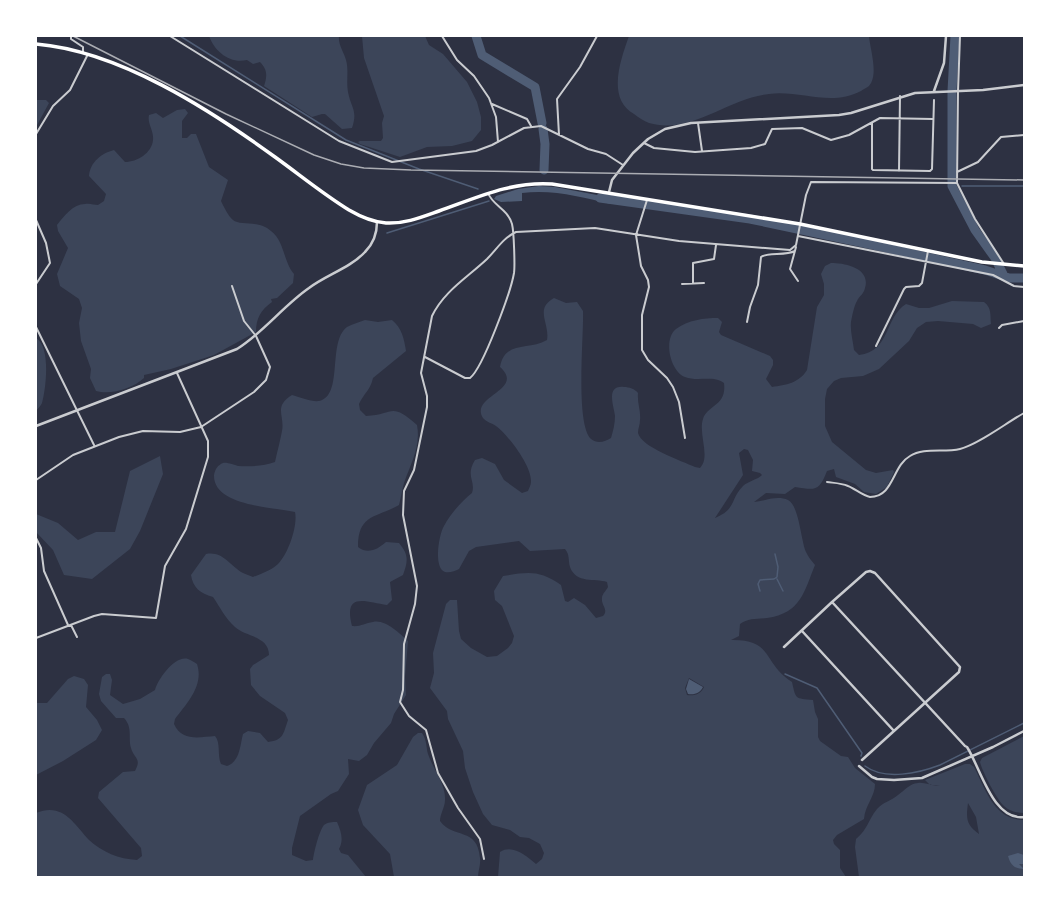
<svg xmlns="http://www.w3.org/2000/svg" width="1060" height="913" viewBox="0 0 1060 913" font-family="Bitter,serif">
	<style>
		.green { fill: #3c4559; fill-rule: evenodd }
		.water { fill: #4f5d75 }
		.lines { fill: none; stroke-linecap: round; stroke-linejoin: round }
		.stream { stroke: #4f5d75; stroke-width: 1.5 }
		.river { stroke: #4f5d75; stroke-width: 9 }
		.minor { stroke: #caccd0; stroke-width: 2 }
		.tertiary { stroke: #caccd0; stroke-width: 2.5 }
		.primary { stroke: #fff; stroke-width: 3.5 }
		.rail { stroke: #abadb3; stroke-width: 1.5 }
	</style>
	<rect width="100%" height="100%" fill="#2d3142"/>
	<path class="green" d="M 209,36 L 339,36 C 338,45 344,52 346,60 C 349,70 346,81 348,92 C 351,108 358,110 352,128 L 342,129 L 325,114 L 322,114 L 312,117 L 264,86 C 267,77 268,70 260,62 L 253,64 L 247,60 C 230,64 215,52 209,36 Z
		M 362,36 L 425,36 L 429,45 L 443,54 L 467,82 L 477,102 L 481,117 L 481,130 L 472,141 L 452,146 L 427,147 L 400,157 L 360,144 L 358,142 L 360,141 L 381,141 L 383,138 L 382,123 L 384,116 L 364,58 Z
		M 629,36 L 869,36 C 870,49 879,75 869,86 C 867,88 863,89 861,91 C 831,107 800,90 769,94 C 728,98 691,135 649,123 C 644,121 638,117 634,114 C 606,98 621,59 629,36 Z
		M 36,100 L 46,100 L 49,103 L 36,127 Z
		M 185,109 L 188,113 L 182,121 L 182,138 L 187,138 L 191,134 L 196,134 L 209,167 L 228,180 L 221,201 C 224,207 228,216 233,220 C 240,226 259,220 271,231 C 285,242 283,261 294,274 L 293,283 L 277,298 L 271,299 L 272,302 C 261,310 256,318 256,332 L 214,355 L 171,369 L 144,375 L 144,378 C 132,389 111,395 96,391 L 90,378 L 91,369 L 81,341 L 79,323 L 82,308 L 79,299 L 60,286 L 57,274 L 68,248 L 58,231 L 57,225 C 64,216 73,204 85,204 C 90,203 94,205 98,205 L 104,201 L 106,194 L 89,176 C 90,162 102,153 114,150 L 125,162 C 137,162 152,153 153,140 C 154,130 147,124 149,115 L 156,113 L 163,118 L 177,110 Z
		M 831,263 C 845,263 871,268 865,288 C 864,294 859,296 857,301 C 854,306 852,316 851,322 C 850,331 853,341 854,350 L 859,355 C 891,351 884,318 906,304 L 919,308 L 929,308 L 952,301 L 984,302 C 992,308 990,315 991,324 L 981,328 L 973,324 L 938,321 L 926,322 L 917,328 L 909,341 L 879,369 L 863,376 L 841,378 L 834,381 L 827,389 L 825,399 L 825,426 L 832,442 L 866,470 L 876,473 L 893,470 L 894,472 L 887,487 L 876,494 L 864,492 L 855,484 L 836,477 L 834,469 L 827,471 C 819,492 815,490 795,487 L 785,494 L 766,493 L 754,502 C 765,501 777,495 788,500 C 799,505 801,541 806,552 C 808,557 812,561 815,565 C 804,592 801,613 767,618 C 757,619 748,618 740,624 L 739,636 L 731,640 C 774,639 762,663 792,682 C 796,700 795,698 813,700 L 815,712 L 818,719 L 818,737 L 820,741 L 841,756 L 848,757 L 855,768 L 875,784 C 875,797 865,805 864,819 L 837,835 L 833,840 L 834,844 L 840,850 L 840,868 L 846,877 L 498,877 L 500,852 C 513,844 526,856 536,864 L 542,859 L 544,853 L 540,844 L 529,838 L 520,837 L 510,830 L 492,825 L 483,814 L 473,792 L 465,768 L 463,751 L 448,719 L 447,711 L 430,688 L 434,673 L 433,653 L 446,604 L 450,600 L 457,600 L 459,631 L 461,639 L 471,648 L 487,657 L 497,656 L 508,648 L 512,643 L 514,636 L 502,606 L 495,600 L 494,591 L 503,576 C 529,572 539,570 561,585 L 565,601 L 568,602 L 574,598 L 585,605 L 596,618 L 603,616 C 609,609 601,606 602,598 C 602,594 606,591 608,587 L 607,582 C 595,578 576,584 570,567 C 568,560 570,555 565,549 L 530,551 L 519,541 L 476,547 L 469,551 L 459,569 C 455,571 450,573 445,572 C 433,568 439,534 444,526 C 450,514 462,501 472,493 C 476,481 465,476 475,460 L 482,458 L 495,464 L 504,480 L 522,493 L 528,491 C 529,488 531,485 531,482 C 532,466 508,435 496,426 C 492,423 486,422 483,418 C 469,396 526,390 500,367 C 505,340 528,351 547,340 C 550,323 534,309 554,298 L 566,303 L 577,302 L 583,311 C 584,335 575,424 591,439 C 597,444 605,442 611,438 C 613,431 615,424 615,416 C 614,406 605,385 624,387 C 629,387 635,389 638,393 C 637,403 641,411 640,420 C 640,425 638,428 638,433 C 641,447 682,461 695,467 L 700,468 C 711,457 698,434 703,419 C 707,405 727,406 724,383 C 713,375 697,382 685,377 C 670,371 663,339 676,329 C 688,320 704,318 718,318 L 722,322 L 719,332 L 721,335 L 770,356 L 773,360 L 773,365 L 766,379 L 772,387 C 786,385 799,383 807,370 L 817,307 L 824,295 L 824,284 L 821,274 L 825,266 ZM 744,449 L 748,450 L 753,460 L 752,471 L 760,473 L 762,475 C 757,480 748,481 743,486 C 730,499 737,509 715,518 L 743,475 L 739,453 ZM 689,678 L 704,687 C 701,694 695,696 687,695 L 685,688 Z
		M 365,320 L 378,322 L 392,320 C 402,328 404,339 406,351 L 373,378 C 370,391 364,393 359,404 L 360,410 L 366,416 C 394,415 390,401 417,425 C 421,446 411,463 404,483 C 402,490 401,498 399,505 C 376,518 358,514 358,547 C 368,555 378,549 386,542 L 399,543 C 409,555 408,561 403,575 L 390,582 L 392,600 L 387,605 C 366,602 343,591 352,626 C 360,627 365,623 373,622 C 385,619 399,633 408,641 L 405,677 L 406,695 L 394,714 L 391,723 L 374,743 L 367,755 L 359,761 L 348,759 L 349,774 L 338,791 L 331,794 L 300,816 L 292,848 L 292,855 L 306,861 L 313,860 C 314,852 319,831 324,825 C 328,822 332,822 337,822 C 341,831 344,840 339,849 L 341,853 L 348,855 L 366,877 L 36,877 L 36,813 C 63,802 74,824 89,840 C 102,852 119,859 137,860 L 142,856 L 141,848 L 98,798 L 99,792 L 123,772 L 135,771 C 142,758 134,759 131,748 C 128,737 133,728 124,718 L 116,718 L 101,701 L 99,694 L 102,677 L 106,674 L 110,674 L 112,680 L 110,695 L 123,704 L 140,699 L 155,690 C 158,679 175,655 188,659 C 191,660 194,662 197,664 C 204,685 188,702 175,719 L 174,724 C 182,742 200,737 215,736 C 221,743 217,755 221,764 L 227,766 C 240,762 240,745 243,734 L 248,731 L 260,733 L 268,742 C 284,740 283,734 288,720 L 285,713 L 260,696 L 251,685 L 250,669 L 253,665 L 269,655 C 269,636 246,637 235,627 C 225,618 220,607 213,597 C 200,593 193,588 191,575 L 206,554 C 222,551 229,564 241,572 C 244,574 249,575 253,577 C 261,574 272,570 278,564 C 288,554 298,526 295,512 C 272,507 213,506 214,475 C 215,469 218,465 223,463 C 227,462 234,465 238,466 C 250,467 264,466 275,462 C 277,452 280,442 282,431 C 285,415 273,407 292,395 C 299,397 312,402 319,401 C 344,396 327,342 347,327 C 352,324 360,322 365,320 Z
		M 36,338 C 51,346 46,389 42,403 C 41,406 38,408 36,411 Z
		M 160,456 L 163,474 L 140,531 L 130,549 L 92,579 L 64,575 L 53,550 L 36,532 L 36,514 L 58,523 L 78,540 L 96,532 L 115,532 L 130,471 Z
		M 74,676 L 84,679 L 88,685 L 86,707 L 97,720 L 102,730 L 96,740 L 63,761 L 36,775 L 36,703 L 47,703 L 68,679 Z
		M 418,733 L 422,733 C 427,740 426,747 428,754 C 433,769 446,784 445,800 C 445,807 440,814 440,821 C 454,840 477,826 480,858 C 481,864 478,871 478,877 L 394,877 L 390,854 L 363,825 L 358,810 L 367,785 L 397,765 L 413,737 Z
		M 1024,736 L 1024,813 C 1017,813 1009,811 1004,806 C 997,800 982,771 980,762 L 982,758 Z
		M 965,764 L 970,764 L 974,767 C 986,790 994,820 1024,820 L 1024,877 L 859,877 L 855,847 L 856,839 C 868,829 868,820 877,809 C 883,802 891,801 898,795 C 905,790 909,784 918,783 C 926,782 932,787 940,785 L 930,785 L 925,780 ZM 968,803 L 976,817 L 979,834 C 966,825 966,818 968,803 Z"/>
	<path class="water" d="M 539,186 L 555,187 L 613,198 L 611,204 C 582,197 552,189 522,193 L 522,201 L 501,202 L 494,199 L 496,196 L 518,189 Z
		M 689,679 L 703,687 C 700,693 695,695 688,694 L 686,689 Z
		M 1018,853 L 1024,855 L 1024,864 L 1019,864 L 1024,869 C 1014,868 1011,866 1008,856 Z"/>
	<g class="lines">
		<path class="stream" d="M 180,36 L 346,140 L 419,169 L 478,189
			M 952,186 L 955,186
			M 962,186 L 1024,186
			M 387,233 L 489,201
			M 777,579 L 783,591
			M 760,591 L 758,584 L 760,580 L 774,579 L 777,577 L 778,567 L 775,554
			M 785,674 L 817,688 L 862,753 L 861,756
			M 865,766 C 885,781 919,773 940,765 L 1024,723"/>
		<path class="river" d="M 476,36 L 482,55 L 535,87 L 542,123
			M 955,36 L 952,91 L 952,186 L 975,230 L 995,258 L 1003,274
			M 543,129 L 545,144 L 544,170
			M 600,198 L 750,219 L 873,245 L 985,270 L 1009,278 L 1024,278"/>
		<path class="minor" d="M 71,36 L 71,39 L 83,47 L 83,52
			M 170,36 L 339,141 L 392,162 L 476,151 L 492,145 L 524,128 L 541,126 L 588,149 L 606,154 L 623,165
			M 442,36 L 457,60 L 474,76 L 489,98 L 496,117 L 498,142
			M 960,36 L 958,91 L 957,183 L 975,219 L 1004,264
			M 492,104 L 527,119 L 531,126
			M 698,123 L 702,151
			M 872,123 L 872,169 L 873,170 L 930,171 L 932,169 L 934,100
			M 36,134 L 53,106 L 70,90 L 88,54
			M 559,135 L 557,99 L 580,67 L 597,36
			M 644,143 L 654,148 L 695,152 L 751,148 L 765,144 L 772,129 L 802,128 L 831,140 L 849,135 L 880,118 L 933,119
			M 899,171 L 900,96
			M 957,172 L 978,162 L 1001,137 L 1024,135
			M 647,200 L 636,235 L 641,266 L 648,280 L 649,287 L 642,315 L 642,350 L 648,360 L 667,378 L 673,387 L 679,402 L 685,438
			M 36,220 L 46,243 L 50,263 L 36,284
			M 798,236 L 993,275 L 1014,286 L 1024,287
			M 796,247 L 790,269 L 798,281
			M 693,283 L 693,263 L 714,259 L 716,245
			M 682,284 L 704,283
			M 747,322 L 750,307 L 758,285 L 761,257 C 768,252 785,256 795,251
			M 36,327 L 94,445
			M 999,328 L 1002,325 L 1024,321
			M 876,346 L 904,289 L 906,287 L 919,286 L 922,283 L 928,251
			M 425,357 L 465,378 L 470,378 C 483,368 511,291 514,273 C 515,266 514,232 512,224 C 507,208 493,206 488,193
			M 36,480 L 73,455 L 119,437 L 143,431 L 180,432 L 201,427 L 254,392 L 266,380 L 270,367 L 256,336 L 244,321 L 232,286
			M 827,482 C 834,483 841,483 848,486 C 854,488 863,496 870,497 C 894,497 892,466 910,456 C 924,447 944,453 960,449 C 979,444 1006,423 1024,413
			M 36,538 L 41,548 L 44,571 L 68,625
			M 71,625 L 77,637
			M 36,638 L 94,616 L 102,614 L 156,618 L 165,566 L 186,529 L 208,457 L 208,441 L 177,373
			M 484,859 L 480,839 L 458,808 L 438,773 L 426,730 L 409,716 L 400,702 L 403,690 L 404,644 L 415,604 L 417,586 L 403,515 L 404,491 L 414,470 L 427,407 L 427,396 L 421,373 L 432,316 C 444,291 468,277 487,259 C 497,249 503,238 516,232 L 595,228 L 679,241 L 790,250 L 796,245 L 806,195 L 811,182 L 957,183"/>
		<path class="tertiary" d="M 934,91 L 944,63 L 946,36
			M 609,192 L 612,180 L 633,153 L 648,139 L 665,129 L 691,123 L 839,115 L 851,113 L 915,93 L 983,90 L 1024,85
			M 36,426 L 237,349 C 264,332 283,306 309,288 C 326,275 350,268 365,252 C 374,243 377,234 377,222
			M 802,631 L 894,731
			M 784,647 L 832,602
			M 862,760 L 959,672 L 960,667 L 875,573 L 870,571 L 866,572 L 832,602 L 965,746 L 967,747 C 981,769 993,821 1024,817
			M 859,766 L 872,777 L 877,779 L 894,780 L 922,778 L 993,747 L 1024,731"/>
		<path class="primary" d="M 36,44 C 119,51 209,109 275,157 C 300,175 323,194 349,210 C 361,217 372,222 386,223 C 405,224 422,217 439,211 C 476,198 512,181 552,184 L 800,224 L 982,262 L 1024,266"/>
		<path class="rail" d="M 73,36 L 226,114 L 314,155 L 341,164 L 364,168 L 411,170 L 1024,180"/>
	</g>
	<rect width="1060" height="913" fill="none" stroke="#ffffff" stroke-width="74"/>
</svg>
